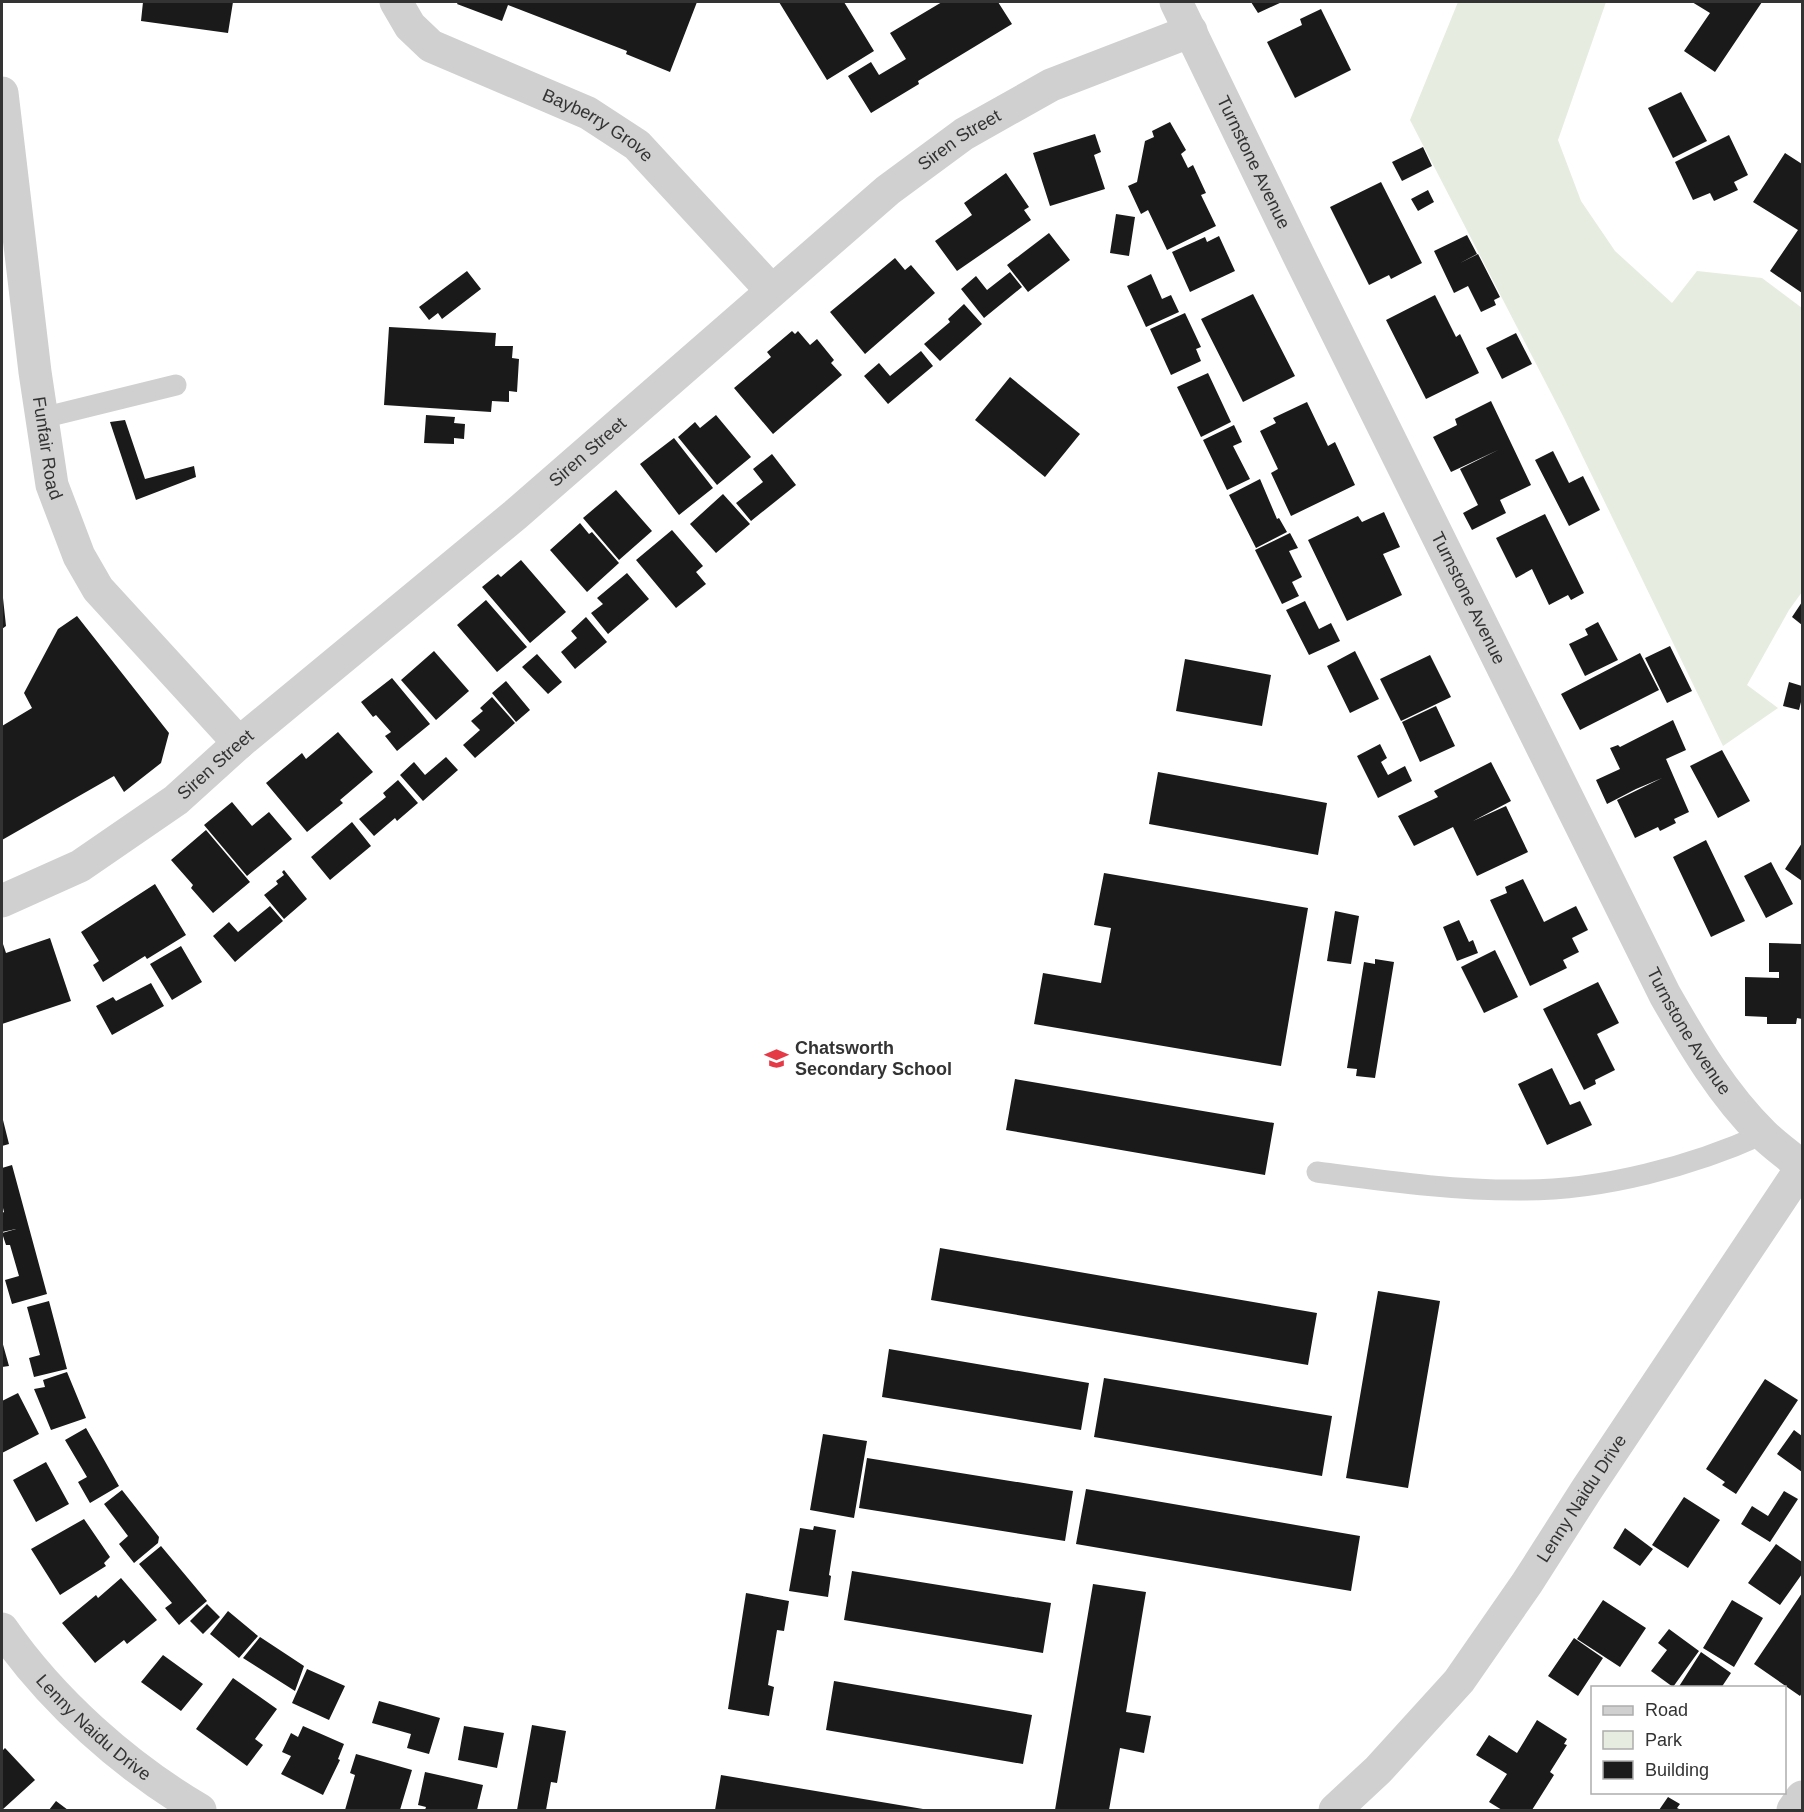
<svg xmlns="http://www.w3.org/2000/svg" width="1804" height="1812" viewBox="0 0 1804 1812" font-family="Helvetica,sans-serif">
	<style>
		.green { fill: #e6ecdf }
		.building { fill: #1a1a1a }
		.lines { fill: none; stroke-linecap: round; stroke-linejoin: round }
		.service { stroke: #d0d0d0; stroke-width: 21 }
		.minor { stroke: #d0d0d0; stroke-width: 33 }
		.tertiary { stroke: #d0d0d0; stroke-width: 33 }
		.labels { text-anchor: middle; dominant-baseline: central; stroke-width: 6; stroke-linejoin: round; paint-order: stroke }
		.street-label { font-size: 18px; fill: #333; stroke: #fff }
		.poi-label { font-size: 18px; font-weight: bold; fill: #333; stroke: #fff; text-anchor: start }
	</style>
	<rect width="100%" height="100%" fill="#fff"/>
	<path class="green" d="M 1458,2 L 1606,2 L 1558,140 L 1581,201 L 1615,251 L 1672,303 L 1697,271 L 1762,278 L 1802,308 L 1802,592 L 1789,610 L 1747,685 L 1778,708 L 1723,746 L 1564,418 L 1410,120 Z"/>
	<path class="building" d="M 143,2 L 233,2 L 228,33 L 141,21 Z
		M 458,2 L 697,2 L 670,72 L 626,54 L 627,51 L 508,5 L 502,21 L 457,4 Z
		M 779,2 L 844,2 L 874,51 L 827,80 Z
		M 942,2 L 998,2 L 1012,24 L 918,81 L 919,84 L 871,113 L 848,76 L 871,62 L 879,75 L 906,59 L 890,33 Z
		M 1251,2 L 1282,2 L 1258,13 Z
		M 1692,2 L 1762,2 L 1715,72 L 1684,51 L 1710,13 Z
		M 1321,9 L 1351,70 L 1295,98 L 1267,42 L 1302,25 L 1300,19 Z
		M 1681,92 L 1707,141 L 1673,158 L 1648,108 Z
		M 1170,122 L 1186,150 L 1181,154 L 1188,168 L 1193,165 L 1206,193 L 1201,195 L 1216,226 L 1167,250 L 1148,210 L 1141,214 L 1128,186 L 1137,182 L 1145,141 L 1154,137 L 1152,131 Z
		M 1095,134 L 1101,152 L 1094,155 L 1105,189 L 1050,206 L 1033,153 Z
		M 1729,135 L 1748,175 L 1734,182 L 1738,190 L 1714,201 L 1710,193 L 1693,200 L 1675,162 Z
		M 1423,147 L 1432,166 L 1402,181 L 1392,162 Z
		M 1785,153 L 1802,164 L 1802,293 L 1770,271 L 1798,230 L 1753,202 Z
		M 1006,173 L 1029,207 L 1024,210 L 1031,220 L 957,271 L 935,241 L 972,215 L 964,203 Z
		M 1381,182 L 1422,263 L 1391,279 L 1389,275 L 1369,285 L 1330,207 Z
		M 1428,190 L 1434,202 L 1418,211 L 1411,199 Z
		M 1116,214 L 1135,217 L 1129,256 L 1110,253 Z
		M 1049,233 L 1070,260 L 1028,292 L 1007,265 Z
		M 1467,235 L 1477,254 L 1460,263 L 1478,254 L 1500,297 L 1494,300 L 1496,305 L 1481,312 L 1468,286 L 1454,293 L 1434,251 Z
		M 1219,236 L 1235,271 L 1190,292 L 1172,252 L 1205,237 L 1207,242 Z
		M 895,258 L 905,270 L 911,265 L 935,293 L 865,354 L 830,312 Z
		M 467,271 L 481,289 L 442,319 L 438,313 L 429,320 L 419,307 Z
		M 1010,272 L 1022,287 L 984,318 L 961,289 L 976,276 L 987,290 Z
		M 1151,274 L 1162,299 L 1171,295 L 1179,312 L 1146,327 L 1127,286 Z
		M 1253,294 L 1295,376 L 1243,402 L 1201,319 Z
		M 1435,295 L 1456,337 L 1460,334 L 1479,373 L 1426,399 L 1386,320 Z
		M 964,304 L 982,324 L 940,361 L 924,344 L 950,322 L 948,319 Z
		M 1185,313 L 1201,347 L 1196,349 L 1201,361 L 1171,375 L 1150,329 Z
		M 389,327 L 496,333 L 495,346 L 513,346 L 512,358 L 519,359 L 517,392 L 509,391 L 509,402 L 492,401 L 491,412 L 384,405 Z
		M 792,331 L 795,334 L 798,331 L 810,345 L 817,339 L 834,360 L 831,363 L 842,375 L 773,434 L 734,388 L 771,357 L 767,352 Z
		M 1516,333 L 1532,364 L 1502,379 L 1486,348 Z
		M 921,351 L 933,366 L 888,404 L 864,376 L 879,363 L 890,376 Z
		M 1208,373 L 1231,422 L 1201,437 L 1177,387 Z
		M 1010,377 L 1080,434 L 1045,477 L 975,420 Z
		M 1491,401 L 1531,485 L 1500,500 L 1506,513 L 1472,530 L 1463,513 L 1478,505 L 1460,469 L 1498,450 L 1451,472 L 1433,437 L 1457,425 L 1455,419 Z
		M 1307,402 L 1328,446 L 1335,442 L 1355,485 L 1291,516 L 1271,473 L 1278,469 L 1260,431 L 1276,423 L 1273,418 Z
		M 426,415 L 455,417 L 454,423 L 465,424 L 464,439 L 454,438 L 454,444 L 424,443 Z
		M 716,415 L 751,457 L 717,485 L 678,437 L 695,422 L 700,428 Z
		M 125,420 L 145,479 L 194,466 L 196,477 L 136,500 L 110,422 Z
		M 1234,425 L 1242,442 L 1233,446 L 1250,479 L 1227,490 L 1203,440 Z
		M 674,438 L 713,488 L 679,515 L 640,464 Z
		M 1553,451 L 1569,483 L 1583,476 L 1600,510 L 1569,526 L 1535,460 Z
		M 772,454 L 796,485 L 751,521 L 736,503 L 763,482 L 753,469 Z
		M 1260,479 L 1277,519 L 1279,518 L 1287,532 L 1256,548 L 1229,495 Z
		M 616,490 L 652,531 L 619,560 L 583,518 Z
		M 723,494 L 750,524 L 716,553 L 690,524 Z
		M 1384,512 L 1400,547 L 1383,554 L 1402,595 L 1347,621 L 1308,540 L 1358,516 L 1362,522 Z
		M 1545,514 L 1584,593 L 1571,600 L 1568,595 L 1549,605 L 1532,569 L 1516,578 L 1496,538 Z
		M 580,523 L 589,534 L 592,532 L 619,563 L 587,592 L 550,550 Z
		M 672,530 L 703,566 L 696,572 L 706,584 L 676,608 L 636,560 Z
		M 1290,533 L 1298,548 L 1289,551 L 1302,577 L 1292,582 L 1299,596 L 1282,604 L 1255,550 Z
		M 521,560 L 566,612 L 530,643 L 482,587 L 498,574 L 501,577 Z
		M 627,573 L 649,599 L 608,634 L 591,613 L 603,604 L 597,598 Z
		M 2,598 L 3,598 L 6,626 L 2,629 Z
		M 486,600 L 527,647 L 497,672 L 457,625 Z
		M 1305,601 L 1319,629 L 1331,623 L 1340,641 L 1309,655 L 1286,610 Z
		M 1802,602 L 1802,625 L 1792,617 Z
		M 77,616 L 169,733 L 161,763 L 124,792 L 114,776 L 2,840 L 2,726 L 32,708 L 24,693 L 58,629 Z
		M 586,617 L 607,642 L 575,669 L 561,652 L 577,638 L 571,631 Z
		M 1598,622 L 1618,660 L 1585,676 L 1569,644 L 1588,635 L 1585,629 Z
		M 1670,646 L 1692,691 L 1667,703 L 1645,658 Z
		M 434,651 L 469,691 L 436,720 L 401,680 Z
		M 1355,651 L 1379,699 L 1350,713 L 1327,666 Z
		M 1640,653 L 1659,690 L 1580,730 L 1561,694 Z
		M 537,654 L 562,682 L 548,694 L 522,667 Z
		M 1430,655 L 1451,697 L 1401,721 L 1380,679 Z
		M 1185,659 L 1271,675 L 1262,726 L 1176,711 Z
		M 392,678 L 430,724 L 397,751 L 385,736 L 391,732 L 376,715 L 373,717 L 361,702 Z
		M 506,681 L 530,710 L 516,722 L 492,693 Z
		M 1789,682 L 1802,686 L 1802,698 L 1799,710 L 1783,706 Z
		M 492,697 L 515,723 L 475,758 L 463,745 L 480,730 L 471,721 L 483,711 L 480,708 Z
		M 1436,706 L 1455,746 L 1420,762 L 1402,722 Z
		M 1673,720 L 1686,750 L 1666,759 L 1689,812 L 1674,819 L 1676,823 L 1660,831 L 1658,827 L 1635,838 L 1617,800 L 1662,778 L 1636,789 L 1607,804 L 1596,780 L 1620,769 L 1610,748 L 1618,745 L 1620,747 Z
		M 338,732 L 373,772 L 340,800 L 343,803 L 307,832 L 266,783 L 302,753 L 306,759 Z
		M 1380,744 L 1387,758 L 1381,762 L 1388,775 L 1405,766 L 1412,781 L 1378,798 L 1357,756 Z
		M 1722,750 L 1750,801 L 1718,818 L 1690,766 Z
		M 446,757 L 458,770 L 423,801 L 400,775 L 414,762 L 425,775 Z
		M 1491,762 L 1511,801 L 1473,821 L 1506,806 L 1528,852 L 1477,876 L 1453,827 L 1414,846 L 1398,816 L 1438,797 L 1434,791 Z
		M 1158,772 L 1327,803 L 1318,855 L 1149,824 Z
		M 398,780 L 418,803 L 397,821 L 395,818 L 374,836 L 359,819 L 386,797 L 383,793 Z
		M 232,802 L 252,826 L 269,812 L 292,839 L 247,876 L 204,825 Z
		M 352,822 L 371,846 L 330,880 L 311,857 Z
		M 206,830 L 250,882 L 213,913 L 191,888 L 193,885 L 171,860 Z
		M 1706,840 L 1745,921 L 1711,937 L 1673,857 Z
		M 1802,843 L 1802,881 L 1785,869 Z
		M 1771,862 L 1793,904 L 1766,918 L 1744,876 Z
		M 284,870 L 307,899 L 284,919 L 264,895 L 278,884 L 276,881 L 284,875 L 282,872 Z
		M 1104,873 L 1308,908 L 1281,1066 L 1034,1024 L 1043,973 L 1101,983 L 1111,928 L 1094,925 Z
		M 1523,879 L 1544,922 L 1576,906 L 1588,930 L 1572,938 L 1579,952 L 1563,960 L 1567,968 L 1530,986 L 1490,900 L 1507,893 L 1505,887 Z
		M 155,884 L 186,935 L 147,959 L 145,956 L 103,982 L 93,965 L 99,961 L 81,932 Z
		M 270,906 L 283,921 L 235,962 L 213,936 L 229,922 L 238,932 Z
		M 1335,911 L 1359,916 L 1351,964 L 1327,961 Z
		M 1459,920 L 1469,942 L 1473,940 L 1478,953 L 1457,961 L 1443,927 Z
		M 50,938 L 71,1001 L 2,1024 L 2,941 L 6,953 Z
		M 1769,943 L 1802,944 L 1802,1019 L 1797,1018 L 1796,1024 L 1767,1024 L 1767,1017 L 1745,1016 L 1745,977 L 1779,978 L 1779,972 L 1769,972 Z
		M 181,946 L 202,982 L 172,1000 L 150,964 Z
		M 1495,950 L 1518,997 L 1484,1013 L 1461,967 Z
		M 1375,959 L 1394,962 L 1375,1078 L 1356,1076 L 1357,1069 L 1347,1068 L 1364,962 L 1375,964 Z
		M 1598,982 L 1619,1023 L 1597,1034 L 1615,1070 L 1595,1080 L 1596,1084 L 1584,1090 L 1543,1009 Z
		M 151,983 L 164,1006 L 112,1035 L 96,1006 L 113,997 L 116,1001 Z
		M 1552,1068 L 1570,1105 L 1580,1101 L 1592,1125 L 1547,1145 L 1518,1084 Z
		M 1015,1079 L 1274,1123 L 1265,1175 L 1006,1130 Z
		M 2,1116 L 9,1144 L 2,1146 Z
		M 12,1165 L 47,1294 L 12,1304 L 5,1280 L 19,1276 L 10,1245 L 6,1245 L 2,1233 L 16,1229 L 2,1232 L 2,1213 L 4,1212 L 2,1204 L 2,1168 Z
		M 940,1248 L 1317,1313 L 1308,1365 L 931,1300 Z
		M 1378,1291 L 1440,1301 L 1408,1488 L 1346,1478 Z
		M 49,1301 L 67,1369 L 34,1377 L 29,1358 L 40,1355 L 27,1307 Z
		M 2,1341 L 9,1366 L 2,1367 Z
		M 889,1349 L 1089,1383 L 1081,1430 L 882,1397 Z
		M 67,1372 L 86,1418 L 51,1430 L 34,1389 L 45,1387 L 43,1380 Z
		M 1104,1378 L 1332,1416 L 1322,1476 L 1094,1437 Z
		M 1765,1379 L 1798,1400 L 1736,1494 L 1722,1485 L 1725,1482 L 1706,1469 Z
		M 18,1393 L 39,1434 L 2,1453 L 2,1401 Z
		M 86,1428 L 119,1486 L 90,1503 L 78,1482 L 87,1477 L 65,1440 Z
		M 1794,1430 L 1802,1436 L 1802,1472 L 1777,1454 Z
		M 823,1434 L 867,1441 L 854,1518 L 810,1510 Z
		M 867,1458 L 1073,1491 L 1065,1541 L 859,1508 Z
		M 46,1462 L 69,1504 L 36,1522 L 13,1480 Z
		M 1086,1489 L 1360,1536 L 1351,1591 L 1076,1544 Z
		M 122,1490 L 159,1537 L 158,1543 L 134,1563 L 119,1544 L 128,1536 L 104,1504 Z
		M 1784,1491 L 1798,1499 L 1770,1542 L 1741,1524 L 1752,1506 L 1768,1516 Z
		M 1684,1497 L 1720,1520 L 1688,1568 L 1652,1545 Z
		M 84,1519 L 110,1557 L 104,1563 L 106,1566 L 60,1595 L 31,1549 Z
		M 814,1526 L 836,1530 L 829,1575 L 831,1576 L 828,1597 L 789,1591 L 800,1528 L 813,1530 Z
		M 1625,1528 L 1653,1549 L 1640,1566 L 1613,1548 Z
		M 1776,1544 L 1802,1562 L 1802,1574 L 1780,1605 L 1748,1583 Z
		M 161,1546 L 207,1601 L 179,1625 L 165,1608 L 172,1603 L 139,1564 Z
		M 852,1571 L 1051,1603 L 1043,1653 L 844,1620 Z
		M 121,1578 L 157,1620 L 127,1644 L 124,1640 L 95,1663 L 62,1623 L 96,1595 L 98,1598 Z
		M 1093,1584 L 1146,1592 L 1126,1712 L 1151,1716 L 1144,1753 L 1120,1748 L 1109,1810 L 1055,1810 Z
		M 746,1593 L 789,1601 L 784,1631 L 777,1630 L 768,1685 L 774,1687 L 769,1716 L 728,1709 Z
		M 1802,1593 L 1802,1693 L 1800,1696 L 1754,1664 Z
		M 1603,1600 L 1646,1628 L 1620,1667 L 1577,1639 Z
		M 1732,1600 L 1763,1618 L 1734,1667 L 1703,1648 Z
		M 207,1604 L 220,1617 L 203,1634 L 190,1621 Z
		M 228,1611 L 258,1636 L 239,1658 L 210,1634 Z
		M 1669,1629 L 1699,1651 L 1673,1687 L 1651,1671 L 1667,1650 L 1658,1643 Z
		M 260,1637 L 304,1666 L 295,1691 L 243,1658 Z
		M 1574,1638 L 1603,1658 L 1578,1696 L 1548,1676 Z
		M 1701,1652 L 1731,1673 L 1721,1688 L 1678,1688 Z
		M 163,1655 L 203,1684 L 181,1711 L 141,1682 Z
		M 307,1669 L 345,1686 L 329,1720 L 292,1703 Z
		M 233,1678 L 277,1709 L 255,1739 L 263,1745 L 247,1766 L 196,1729 Z
		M 834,1681 L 1032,1715 L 1023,1764 L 826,1730 Z
		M 379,1701 L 440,1718 L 429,1754 L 407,1748 L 411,1734 L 372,1723 Z
		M 1537,1720 L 1567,1739 L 1564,1744 L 1567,1745 L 1550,1772 L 1554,1775 L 1532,1810 L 1502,1810 L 1489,1802 L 1507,1774 L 1476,1755 L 1489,1735 L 1517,1753 Z
		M 532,1725 L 566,1731 L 557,1783 L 551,1782 L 546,1810 L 517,1810 Z
		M 303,1726 L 344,1744 L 338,1759 L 340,1760 L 323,1795 L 281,1774 L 291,1756 L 282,1752 L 291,1733 L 298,1737 Z
		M 464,1726 L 504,1733 L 497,1768 L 458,1760 Z
		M 5,1748 L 35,1780 L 2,1810 L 2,1751 Z
		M 356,1754 L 412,1770 L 400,1810 L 345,1810 L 355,1775 L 350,1773 Z
		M 425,1772 L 483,1785 L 477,1810 L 425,1810 L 426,1807 L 418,1805 Z
		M 721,1775 L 923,1809 L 923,1810 L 715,1810 Z
		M 1668,1797 L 1680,1804 L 1677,1808 L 1681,1810 L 1659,1810 Z
		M 56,1801 L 68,1810 L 49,1810 Z"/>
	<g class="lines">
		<path class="service" d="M 42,418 L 176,385
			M 1317,1172 C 1386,1181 1455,1191 1525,1190 C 1602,1190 1693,1166 1763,1134"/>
		<g class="minor">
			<path id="s1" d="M 396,2 L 410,26 L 431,46 L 588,113 L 637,145 L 771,290"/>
			<path id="s2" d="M 1176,2 L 1298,254 L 1665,995 C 1693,1044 1723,1095 1763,1134 C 1775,1146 1790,1156 1802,1167"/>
			<path id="s3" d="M 2,93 L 35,372 L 52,485 L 79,556 L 98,589 L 239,743"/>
			<path id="s4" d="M 2,901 L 80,866 L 176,800 L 239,743 L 515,515 L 888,190 L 964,134 L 1051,85 L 1191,31"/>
			<path d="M 1793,1810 L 1802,1797"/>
		</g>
		<g class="tertiary">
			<path id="s5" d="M 2,1629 C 52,1701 125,1766 200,1810"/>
			<path id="s6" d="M 1335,1810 L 1378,1770 L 1459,1681 L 1527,1583 L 1587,1489 L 1802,1167"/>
		</g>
	</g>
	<defs>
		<symbol id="school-bare" viewBox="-9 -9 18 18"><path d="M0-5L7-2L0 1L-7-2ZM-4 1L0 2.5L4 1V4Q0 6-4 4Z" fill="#e63946" stroke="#fff" stroke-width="2.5" paint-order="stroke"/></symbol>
	</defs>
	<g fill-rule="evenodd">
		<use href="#school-bare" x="760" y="1042" width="33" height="33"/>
	</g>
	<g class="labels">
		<g class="street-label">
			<text stroke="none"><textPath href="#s1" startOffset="242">Bayberry Grove</textPath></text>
			<text stroke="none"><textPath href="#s4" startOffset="1227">Siren Street</textPath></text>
			<text stroke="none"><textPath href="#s2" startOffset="178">Turnstone Avenue</textPath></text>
			<text stroke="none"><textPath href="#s3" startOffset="358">Funfair Road</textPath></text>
			<text stroke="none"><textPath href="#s4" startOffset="741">Siren Street</textPath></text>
			<text stroke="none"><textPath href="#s2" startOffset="664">Turnstone Avenue</textPath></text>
			<text stroke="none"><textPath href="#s4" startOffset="255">Siren Street</textPath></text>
			<text stroke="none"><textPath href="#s2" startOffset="1150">Turnstone Avenue</textPath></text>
			<text stroke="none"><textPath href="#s6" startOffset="399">Lenny Naidu Drive</textPath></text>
			<text stroke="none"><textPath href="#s5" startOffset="135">Lenny Naidu Drive</textPath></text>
		</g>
		<g class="poi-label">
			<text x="795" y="1048">Chatsworth<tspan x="795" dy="21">Secondary School</tspan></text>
		</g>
	</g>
	<rect width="1804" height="1812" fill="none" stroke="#333333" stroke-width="6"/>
	<rect x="1591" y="1686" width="195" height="108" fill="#ffffff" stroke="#adadad" stroke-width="1.5"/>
	<rect x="1603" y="1706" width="30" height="9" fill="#d0d0d0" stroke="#adadad" stroke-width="1.5"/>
	<text x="1645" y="1716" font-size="18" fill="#333333">Road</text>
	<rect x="1603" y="1731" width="30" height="18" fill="#e6ecdf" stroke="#adadad" stroke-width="1.5"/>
	<text x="1645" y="1746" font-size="18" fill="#333333">Park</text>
	<rect x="1603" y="1761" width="30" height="18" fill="#1a1a1a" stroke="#adadad" stroke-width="1.5"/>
	<text x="1645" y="1776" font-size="18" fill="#333333">Building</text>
</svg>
